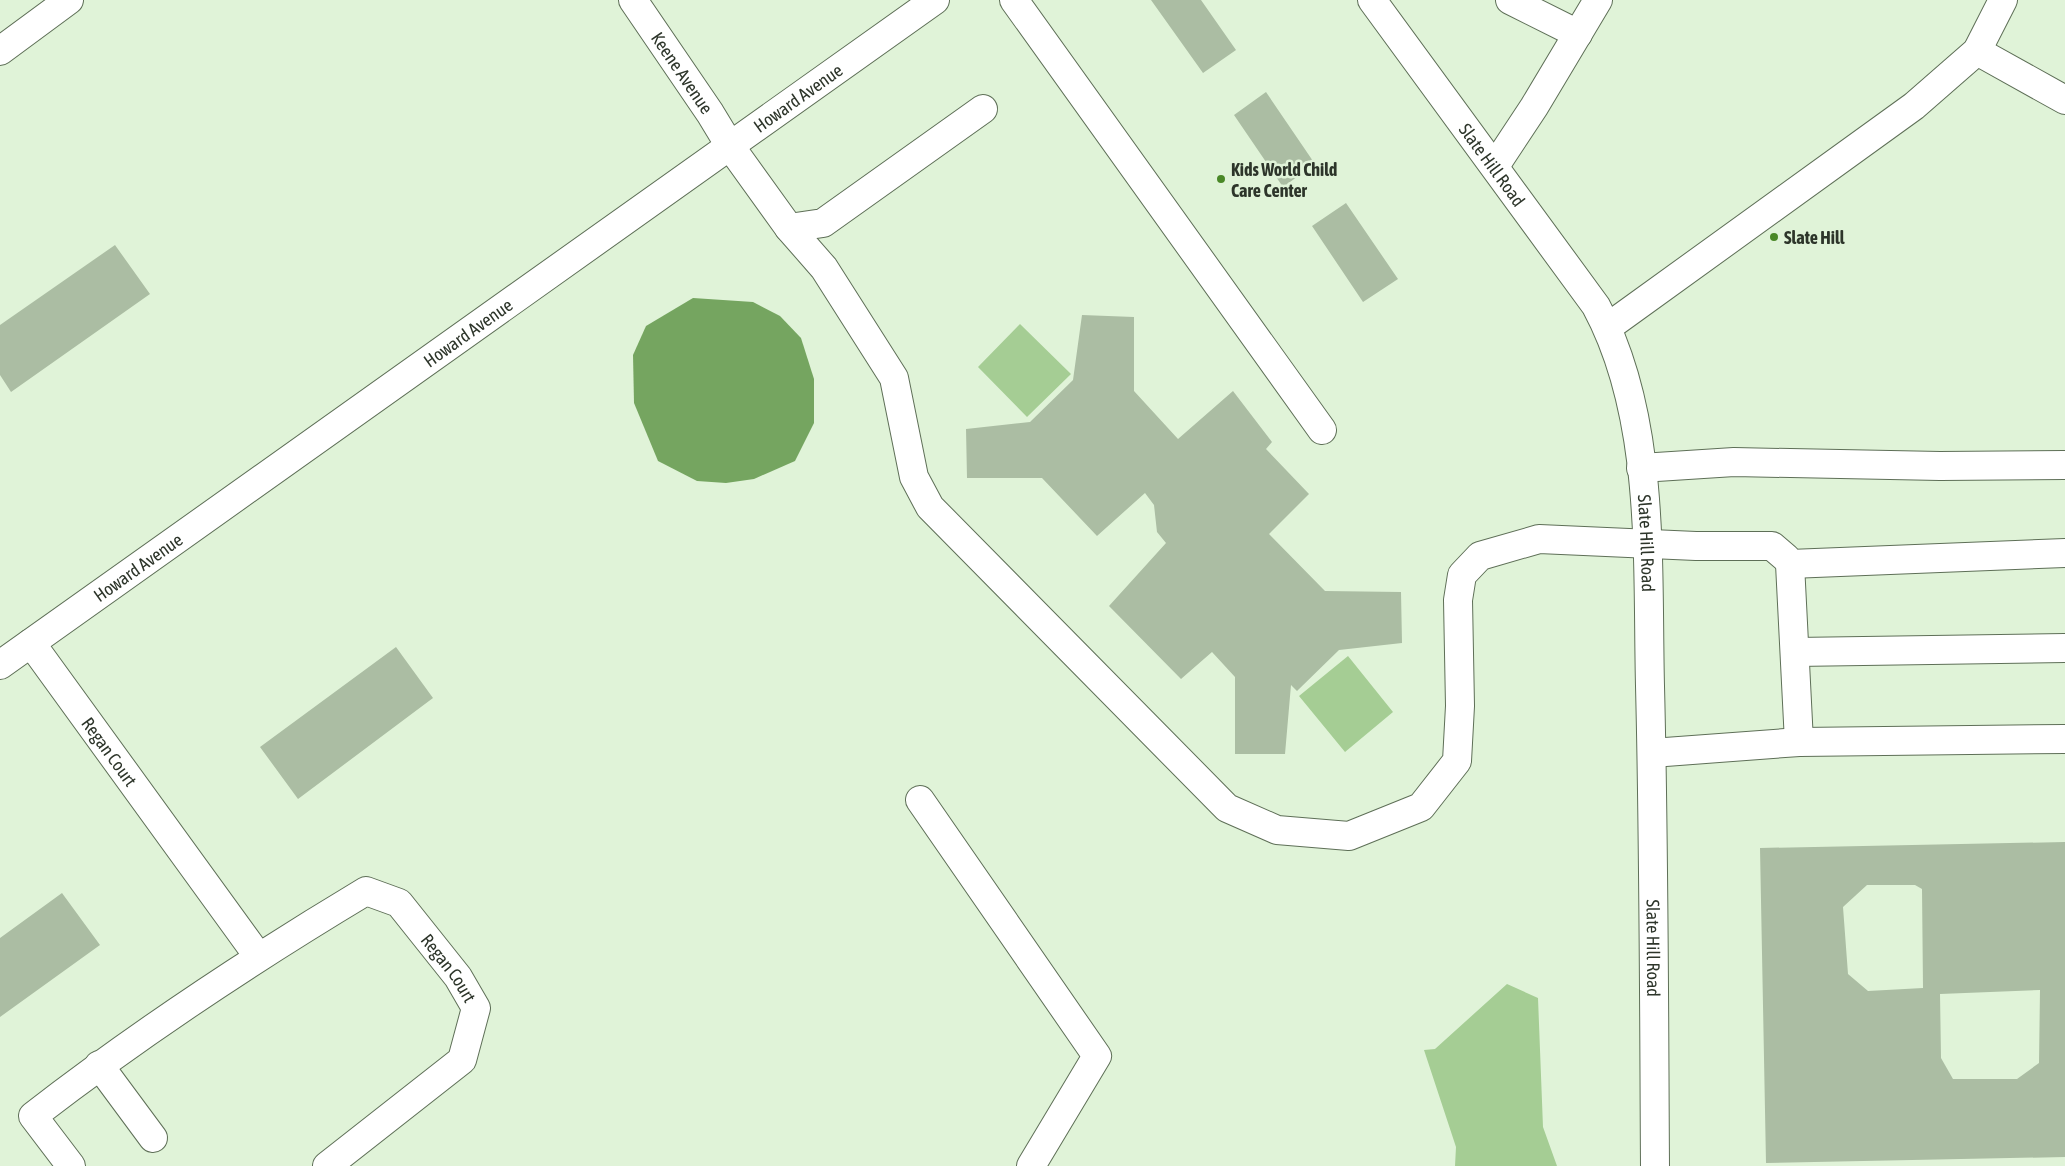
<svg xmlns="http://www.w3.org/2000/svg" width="2065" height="1166" viewBox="0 0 2065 1166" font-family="'Asap Condensed',sans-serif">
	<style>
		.green { fill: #a5cd94 }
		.water { fill: #75a560 }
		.building { fill: #abbda3; fill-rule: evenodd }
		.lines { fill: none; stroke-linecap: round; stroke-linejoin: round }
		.minor-casing { stroke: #5e6f57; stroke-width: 30 }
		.minor { stroke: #fff; stroke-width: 28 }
		.poi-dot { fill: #4a8827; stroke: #e0f3d8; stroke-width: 2 }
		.labels { text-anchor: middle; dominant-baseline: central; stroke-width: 5; stroke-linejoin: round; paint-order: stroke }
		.street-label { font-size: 18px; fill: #2d352a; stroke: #e0f3d8 }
		.poi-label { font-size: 18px; font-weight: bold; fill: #2d352a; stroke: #e0f3d8; text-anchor: start }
	</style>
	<rect width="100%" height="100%" fill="#e0f3d8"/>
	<path class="green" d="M 1020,324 L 1071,374 L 1027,417 L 978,367 Z
		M 1348,656 L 1393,712 L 1345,752 L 1299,696 Z
		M 1507,984 L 1538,998 L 1543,1127 L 1557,1166 L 1455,1166 L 1456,1147 L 1424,1050 L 1435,1049 Z"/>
	<path class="water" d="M 693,298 L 753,302 L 780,316 L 801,338 L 814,379 L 814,423 L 795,461 L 754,479 L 726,483 L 697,481 L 658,461 L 634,403 L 633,355 L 646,326 Z"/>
	<path class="building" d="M 1151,0 L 1201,0 L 1236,50 L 1203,73 Z
		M 1266,92 L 1315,164 L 1283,187 L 1234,115 Z
		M 1346,203 L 1398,279 L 1363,302 L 1312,226 Z
		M 115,245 L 150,294 L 11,392 L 0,375 L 0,325 Z
		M 1082,315 L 1134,317 L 1134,391 L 1178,439 L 1233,391 L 1272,442 L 1266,449 L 1309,494 L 1269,534 L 1325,591 L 1401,592 L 1402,643 L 1339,650 L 1297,691 L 1291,685 L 1285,754 L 1235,754 L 1235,677 L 1212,652 L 1181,679 L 1109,606 L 1166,543 L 1157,532 L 1154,505 L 1145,493 L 1097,536 L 1042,478 L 967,478 L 966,429 L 1030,422 L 1073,380 Z
		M 396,647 L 433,698 L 298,799 L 260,747 Z
		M 2065,842 L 2065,1157 L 1766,1163 L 1760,848 ZM 1867,885 L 1915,885 L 1922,889 L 1923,988 L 1868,991 L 1848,974 L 1843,907 ZM 2040,990 L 2039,1063 L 2017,1079 L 1953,1079 L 1941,1058 L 1940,994 Z
		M 62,893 L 100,945 L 0,1017 L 0,938 Z"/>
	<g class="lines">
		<defs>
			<g id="minor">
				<path id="s1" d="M 633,0 L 710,113 L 730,146 L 789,228 L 824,268 L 894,378 L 914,477 L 930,507 L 1227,808 L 1277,830 L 1349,836 L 1421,807 L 1457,761 L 1460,706 L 1458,600 L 1462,575 L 1480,556 L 1539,539 L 1696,546 L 1772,546 L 1786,558 L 1790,564 L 1799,742"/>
				<path d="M 1014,0 L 1322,430"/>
				<path id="s2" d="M 1372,0 L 1596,306 C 1656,417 1647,563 1650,686 C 1654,846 1654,1006 1655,1166"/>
				<path d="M 1510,0 L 1578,34"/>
				<path d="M 0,51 L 69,0"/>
				<path d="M 1977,51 L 2065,100"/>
				<path d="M 1495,166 L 1534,107 L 1598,0"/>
				<path d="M 789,228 L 823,223 L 983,109"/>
				<path d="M 1608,327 L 1914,106 L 1977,51 L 2003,0"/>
				<path d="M 1641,468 L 1734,462 L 1940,466 L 2065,465"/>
				<path d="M 1790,564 L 2065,553"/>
				<path id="s3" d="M 31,643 L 258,956"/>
				<path d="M 1795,652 L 2065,648"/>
				<path id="s4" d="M 0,665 L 935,0"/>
				<path d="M 1652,753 L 1799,742 L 2065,739"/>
				<path d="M 920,800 L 1097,1056 L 1031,1166"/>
				<path d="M 99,1065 L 153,1138"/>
				<path id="s5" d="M 71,1166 L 33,1116 C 139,1034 251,960 366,891 L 399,903 L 458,977 L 476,1008 L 462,1060 L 327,1166"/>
			</g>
		</defs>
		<use href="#minor" class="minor-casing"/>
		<use href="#minor" class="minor"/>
	</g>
	<g class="poi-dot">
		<circle cx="1221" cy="179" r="5"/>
		<circle cx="1774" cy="237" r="5"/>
	</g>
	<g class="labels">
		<g class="street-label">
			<text stroke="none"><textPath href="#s1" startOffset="88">Keene Avenue</textPath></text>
			<text stroke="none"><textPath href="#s4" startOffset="979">Howard Avenue</textPath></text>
			<text stroke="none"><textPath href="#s2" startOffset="204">Slate Hill Road</textPath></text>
			<text stroke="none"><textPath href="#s4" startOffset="574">Howard Avenue</textPath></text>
			<text stroke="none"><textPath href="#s2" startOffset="624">Slate Hill Road</textPath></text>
			<text stroke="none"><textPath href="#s4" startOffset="169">Howard Avenue</textPath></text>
			<text stroke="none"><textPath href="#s3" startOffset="134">Regan Court</textPath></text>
			<text stroke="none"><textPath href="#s2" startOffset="1029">Slate Hill Road</textPath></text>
			<text stroke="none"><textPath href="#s5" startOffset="582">Regan Court</textPath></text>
		</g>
		<g class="poi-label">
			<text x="1231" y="169">Kids World Child<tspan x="1231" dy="21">Care Center</tspan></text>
			<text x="1784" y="237">Slate Hill</text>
		</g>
	</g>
</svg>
